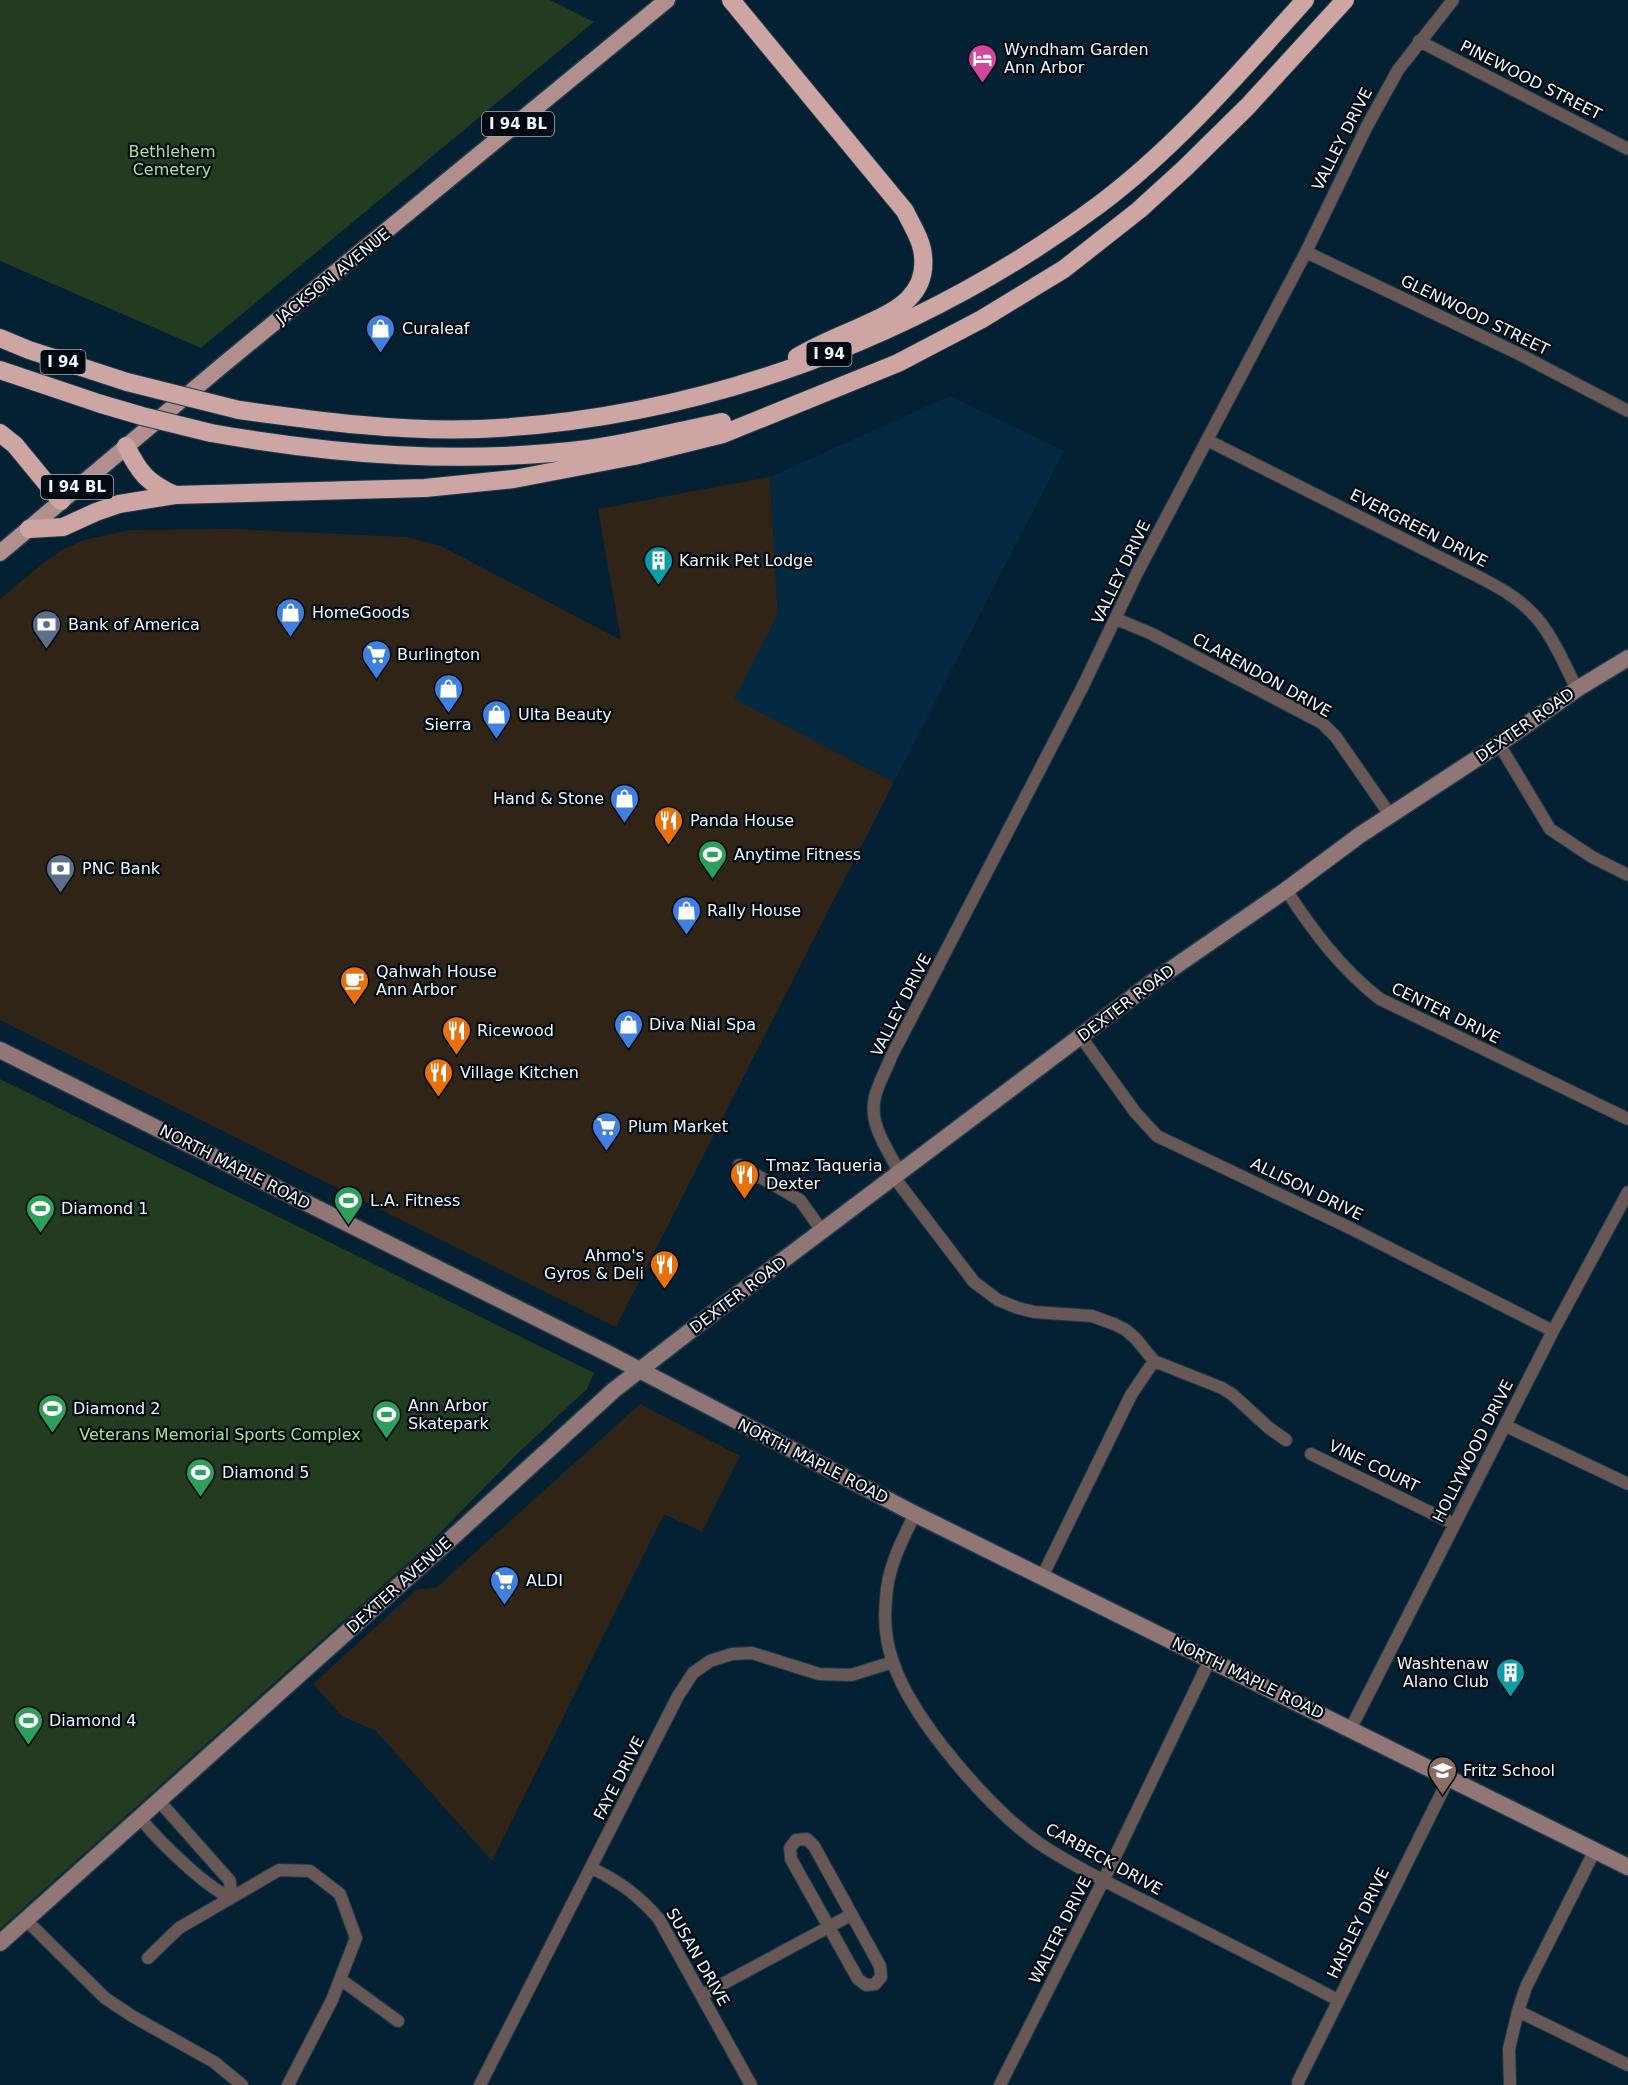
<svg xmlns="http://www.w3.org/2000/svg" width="1628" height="2085" viewBox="0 0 1628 2085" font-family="'DejaVu Sans',sans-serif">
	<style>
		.commercial { fill: #2f2415 }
		.built { fill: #042a41 }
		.green { fill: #233b1e }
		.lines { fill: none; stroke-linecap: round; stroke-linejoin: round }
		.minor-casing { stroke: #203b4b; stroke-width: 14 }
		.secondary-casing { stroke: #203b4b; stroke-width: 19 }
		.primary-casing { stroke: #203b4b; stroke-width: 19 }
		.motorway-casing { stroke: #203b4b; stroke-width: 20 }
		.minor { stroke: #675755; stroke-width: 12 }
		.secondary { stroke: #907674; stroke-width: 16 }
		.primary { stroke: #b08f8c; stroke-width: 16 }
		.motorway { stroke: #cda5a2; stroke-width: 18 }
		.motorway-bridge-casing { stroke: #203b4b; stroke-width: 20; stroke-linecap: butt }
		.motorway-bridge { stroke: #cda5a2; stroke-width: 18 }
		.labels { text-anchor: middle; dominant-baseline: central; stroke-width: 4.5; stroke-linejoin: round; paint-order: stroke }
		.shield { fill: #020a11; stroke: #a6b0b7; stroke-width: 1.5 }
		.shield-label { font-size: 15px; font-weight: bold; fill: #edf7fe }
		.poi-label { font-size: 16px; fill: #edf7fe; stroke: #020a11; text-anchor: start }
		.street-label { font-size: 16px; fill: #edf7fe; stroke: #020a11 }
		.park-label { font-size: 16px; fill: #a8e29d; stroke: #020a11 }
	</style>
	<rect width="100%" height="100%" fill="#042133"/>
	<path class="commercial" d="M 770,477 L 778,615 L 735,699 L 894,782 L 616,1327 L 0,1020 L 0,599 L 43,563 L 64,549 L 84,540 L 130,530 L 232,529 L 407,537 L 441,546 L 621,640 L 598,509 Z
		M 640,1404 L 740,1456 L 702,1532 L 664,1514 L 492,1861 L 376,1731 L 342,1716 L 313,1684 L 416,1590 L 437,1587 Z"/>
	<path class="built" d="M 950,396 L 1064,451 L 894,782 L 734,699 L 778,615 L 770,477 Z"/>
	<path class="green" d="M 0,0 L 550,0 L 594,22 L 201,348 L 0,261 Z
		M 0,1079 L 594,1373 L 587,1389 L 518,1453 L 428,1545 L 0,1929 Z"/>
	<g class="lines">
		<defs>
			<path id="minor" d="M 1419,41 L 1628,149
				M 1306,252 L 1517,353 L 1628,411
				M 1207,440 L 1479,577 C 1498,587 1517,597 1532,613 C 1552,633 1564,664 1577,689
				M 1116,619 L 1150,633 L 1322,723 L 1336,737 L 1390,815
				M 1499,744 L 1550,829 L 1592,857 L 1628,875
				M 1286,890 C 1313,931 1341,969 1380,999 L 1628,1119
				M 1081,1037 L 1135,1112 L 1157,1136 L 1350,1228 L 1553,1331
				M 739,1165 L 800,1200 L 822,1231
				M 900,1173 C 888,1150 868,1124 875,1097 C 878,1084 886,1070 891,1057 L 1083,686 L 1137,573 L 1306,252 L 1367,126 L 1398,70 L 1453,0
				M 894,1177 L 974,1282 L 998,1300 L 1018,1308 L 1034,1312 L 1092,1316 L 1114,1324 L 1126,1330 L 1136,1339 L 1154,1361 L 1222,1388 L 1233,1395 L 1269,1428 L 1286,1440
				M 1506,1426 L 1628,1484
				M 1311,1454 L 1454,1524
				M 915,1514 C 902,1540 887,1569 886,1599 C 884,1619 886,1643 893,1662 C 912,1720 990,1809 1040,1844 C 1078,1869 1119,1888 1160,1909 C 1219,1939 1279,1969 1338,2000
				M 1042,1577 L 1131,1395 L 1154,1361
				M 1351,1728 L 1553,1331 L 1628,1192
				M 140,1818 C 159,1841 204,1886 231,1898 L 230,1881 L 159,1801
				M 807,1839 L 814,1846 L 880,1966 L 881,1977 L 875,1984 L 866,1985 L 858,1979 L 791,1859 L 790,1848 L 796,1840 Z
				M 592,1868 C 621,1883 637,1894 659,1919 L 751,2085
				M 25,1919 L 105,1998 L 132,2016 L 214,2062 L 242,2085
				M 148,1958 L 179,1928 L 279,1870 L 310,1871 L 340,1894 L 356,1938 L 332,2000 L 288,2085
				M 340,1979 L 398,2021
				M 702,1995 L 851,1915
				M 1518,2011 L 1628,2065
				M 1298,2082 L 1449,1778
				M 480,2085 L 678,1696 L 693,1673 L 710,1661 L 732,1654 L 752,1653 L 819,1674 L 851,1675 L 893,1662
				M 1000,2085 L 1111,1865 L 1210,1659
				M 1510,2085 L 1509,2049 L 1518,2011 L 1526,1987 L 1595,1850"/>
			<path id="secondary" d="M 0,1050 L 607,1353 L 915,1514 L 1628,1867
				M 0,1943 L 444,1545 L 614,1390 L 734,1297 L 1154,981 L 1286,890 L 1360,835 L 1499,744 L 1577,689 L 1628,658"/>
			<path id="primary" d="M 0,553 L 224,364 L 667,0"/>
			<path id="motorway" d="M 731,0 L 905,211 C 911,224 919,235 922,249 C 932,300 888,314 851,331 C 832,339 814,347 797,357
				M 0,338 L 29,350 L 127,382
				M 0,370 L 101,404
				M 239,410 C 319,421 399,432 479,429 C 703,419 921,337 1100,204 C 1177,146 1241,71 1305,0
				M 0,433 L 15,445 L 61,501
				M 211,433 C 336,455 462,465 588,449 C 633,443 678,431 722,422
				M 126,446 C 139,472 147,483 175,495
				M 29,529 L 63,527 L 96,512 L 119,504 L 175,495 L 425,488 L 514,479 L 634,456 L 723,434 L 898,363 L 982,319 L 1064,269 L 1139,210 L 1184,169 L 1248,106 L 1345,0"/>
		</defs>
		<use href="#minor" class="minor-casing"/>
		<use href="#secondary" class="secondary-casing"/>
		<use href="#primary" class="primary-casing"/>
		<use href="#motorway" class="motorway-casing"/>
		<use href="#minor" class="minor"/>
		<use href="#secondary" class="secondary"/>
		<use href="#primary" class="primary"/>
		<use href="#motorway" class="motorway"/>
		<defs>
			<path id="motorway-bridge" d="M 127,382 L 239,410
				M 101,404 L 142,416 L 211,433"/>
		</defs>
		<use href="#motorway-bridge" class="motorway-bridge-casing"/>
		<use href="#motorway-bridge" class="motorway-bridge"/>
	</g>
	<defs>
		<symbol id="hotel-pin" viewBox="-11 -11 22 30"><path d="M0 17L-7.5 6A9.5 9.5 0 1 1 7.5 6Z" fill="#d1479c" stroke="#020a11"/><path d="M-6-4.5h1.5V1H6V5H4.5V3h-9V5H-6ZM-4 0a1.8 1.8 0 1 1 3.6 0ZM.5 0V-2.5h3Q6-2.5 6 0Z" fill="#fff"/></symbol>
		<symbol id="shop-pin" viewBox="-11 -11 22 30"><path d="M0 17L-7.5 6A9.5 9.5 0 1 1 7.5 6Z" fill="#3f7fe0" stroke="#020a11"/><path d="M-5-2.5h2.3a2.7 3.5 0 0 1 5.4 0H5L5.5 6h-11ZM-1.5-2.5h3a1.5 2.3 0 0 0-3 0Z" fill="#fff"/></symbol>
		<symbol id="building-pin" viewBox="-11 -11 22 30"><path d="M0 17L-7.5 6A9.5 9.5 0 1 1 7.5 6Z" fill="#0f9aa8" stroke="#020a11"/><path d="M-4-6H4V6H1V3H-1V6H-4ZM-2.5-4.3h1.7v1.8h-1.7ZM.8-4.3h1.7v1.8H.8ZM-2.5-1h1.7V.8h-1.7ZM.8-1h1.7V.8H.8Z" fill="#fff"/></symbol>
		<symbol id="bank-pin" viewBox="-11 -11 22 30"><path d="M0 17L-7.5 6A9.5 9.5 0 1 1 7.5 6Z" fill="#5c6f8a" stroke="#020a11"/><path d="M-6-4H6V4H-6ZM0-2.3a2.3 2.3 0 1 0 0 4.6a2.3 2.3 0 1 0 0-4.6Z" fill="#fff"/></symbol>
		<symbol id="supermarket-pin" viewBox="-11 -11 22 30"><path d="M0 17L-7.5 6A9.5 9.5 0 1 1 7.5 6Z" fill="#3f7fe0" stroke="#020a11"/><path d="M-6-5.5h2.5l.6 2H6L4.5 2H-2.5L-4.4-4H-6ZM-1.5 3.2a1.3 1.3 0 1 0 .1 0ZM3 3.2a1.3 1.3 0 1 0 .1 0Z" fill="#fff"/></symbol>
		<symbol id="restaurant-pin" viewBox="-11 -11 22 30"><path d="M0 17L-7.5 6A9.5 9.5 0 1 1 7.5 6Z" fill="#e8710a" stroke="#020a11"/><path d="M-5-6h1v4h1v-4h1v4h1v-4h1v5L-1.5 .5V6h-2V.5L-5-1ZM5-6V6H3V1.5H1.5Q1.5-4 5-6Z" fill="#fff"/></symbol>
		<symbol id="stadium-pin" viewBox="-11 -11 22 30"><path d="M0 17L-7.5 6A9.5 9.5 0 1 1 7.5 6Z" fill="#2e9e5b" stroke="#020a11"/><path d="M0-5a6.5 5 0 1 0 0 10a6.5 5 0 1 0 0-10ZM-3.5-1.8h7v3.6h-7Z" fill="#fff"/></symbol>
		<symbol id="cafe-pin" viewBox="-11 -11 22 30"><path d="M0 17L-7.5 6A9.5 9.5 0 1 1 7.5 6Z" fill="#e8710a" stroke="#020a11"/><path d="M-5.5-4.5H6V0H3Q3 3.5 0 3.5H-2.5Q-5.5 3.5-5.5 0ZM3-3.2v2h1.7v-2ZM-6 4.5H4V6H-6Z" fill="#fff"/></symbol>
		<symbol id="school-pin" viewBox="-11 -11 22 30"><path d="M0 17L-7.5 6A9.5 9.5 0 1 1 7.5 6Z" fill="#8d6e63" stroke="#020a11"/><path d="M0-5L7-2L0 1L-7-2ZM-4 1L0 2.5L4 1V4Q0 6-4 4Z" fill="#fff"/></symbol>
	</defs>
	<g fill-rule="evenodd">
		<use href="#hotel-pin" x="966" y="42" width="33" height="45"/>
		<use href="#shop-pin" x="364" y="312" width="33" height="45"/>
		<use href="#building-pin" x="642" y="544" width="33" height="45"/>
		<use href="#shop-pin" x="274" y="596" width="33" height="45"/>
		<use href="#bank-pin" x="30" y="608" width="33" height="45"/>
		<use href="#supermarket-pin" x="360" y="638" width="33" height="45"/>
		<use href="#shop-pin" x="432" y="672" width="33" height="45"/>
		<use href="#shop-pin" x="480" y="698" width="33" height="45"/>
		<use href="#shop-pin" x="608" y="782" width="33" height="45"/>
		<use href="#restaurant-pin" x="652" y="804" width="33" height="45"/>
		<use href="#stadium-pin" x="696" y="838" width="33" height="45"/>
		<use href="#bank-pin" x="44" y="852" width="33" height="45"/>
		<use href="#shop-pin" x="670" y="894" width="33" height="45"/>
		<use href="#cafe-pin" x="338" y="964" width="33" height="45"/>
		<use href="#shop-pin" x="612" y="1008" width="33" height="45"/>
		<use href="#restaurant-pin" x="440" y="1014" width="33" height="45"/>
		<use href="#restaurant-pin" x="422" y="1056" width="33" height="45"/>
		<use href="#supermarket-pin" x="590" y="1110" width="33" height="45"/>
		<use href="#restaurant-pin" x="728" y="1158" width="33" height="45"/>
		<use href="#stadium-pin" x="332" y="1184" width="33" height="45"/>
		<use href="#stadium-pin" x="24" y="1192" width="33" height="45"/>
		<use href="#restaurant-pin" x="648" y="1248" width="33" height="45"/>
		<use href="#stadium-pin" x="36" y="1392" width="33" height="45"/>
		<use href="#stadium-pin" x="370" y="1398" width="33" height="45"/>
		<use href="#stadium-pin" x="184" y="1456" width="33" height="45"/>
		<use href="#supermarket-pin" x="488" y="1564" width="33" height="45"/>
		<use href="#building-pin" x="1494" y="1656" width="33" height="45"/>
		<use href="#stadium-pin" x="12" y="1704" width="33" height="45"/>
		<use href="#school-pin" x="1426" y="1754" width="33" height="45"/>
	</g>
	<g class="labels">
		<g class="shield">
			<rect x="482" y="112" width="72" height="24" rx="4.5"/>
			<rect x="806.5" y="342" width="45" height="24" rx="4.5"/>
			<rect x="40.5" y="350" width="45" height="24" rx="4.5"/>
			<rect x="41" y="475" width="72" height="24" rx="4.5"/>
		</g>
		<g class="shield-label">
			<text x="518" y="124">I 94 BL</text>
			<text x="829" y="354">I 94</text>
			<text x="63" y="362">I 94</text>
			<text x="77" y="487">I 94 BL</text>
		</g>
		<g class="poi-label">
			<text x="1004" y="49">Wyndham Garden<tspan x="1004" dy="18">Ann Arbor</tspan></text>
			<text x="402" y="328">Curaleaf</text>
			<text x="679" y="560">Karnik Pet Lodge</text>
			<text x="312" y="612">HomeGoods</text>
			<text x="68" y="624">Bank of America</text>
			<text x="397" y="654">Burlington</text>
			<text x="518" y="714">Ulta Beauty</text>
			<text x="448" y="724" text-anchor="middle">Sierra</text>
			<text x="604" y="798" text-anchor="end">Hand &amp; Stone</text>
			<text x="690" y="820">Panda House</text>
			<text x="734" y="854">Anytime Fitness</text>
			<text x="82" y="868">PNC Bank</text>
			<text x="707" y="910">Rally House</text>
			<text x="376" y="971">Qahwah House<tspan x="376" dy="18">Ann Arbor</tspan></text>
			<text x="649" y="1024">Diva Nial Spa</text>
			<text x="477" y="1030">Ricewood</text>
			<text x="460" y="1072">Village Kitchen</text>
			<text x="628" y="1126">Plum Market</text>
			<text x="766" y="1165">Tmaz Taqueria<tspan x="766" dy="18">Dexter</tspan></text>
			<text x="370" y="1200">L.A. Fitness</text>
			<text x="61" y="1208">Diamond 1</text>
			<text x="644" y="1255" text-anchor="end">Ahmo's<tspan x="644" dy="18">Gyros &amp; Deli</tspan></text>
			<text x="408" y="1405">Ann Arbor<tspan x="408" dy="18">Skatepark</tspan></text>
			<text x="73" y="1408">Diamond 2</text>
			<text x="222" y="1472">Diamond 5</text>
			<text x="526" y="1580">ALDI</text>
			<text x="1489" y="1663" text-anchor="end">Washtenaw<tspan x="1489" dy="18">Alano Club</tspan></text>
			<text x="49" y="1720">Diamond 4</text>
			<text x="1463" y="1770">Fritz School</text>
		</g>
		<g class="street-label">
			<text transform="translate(1531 80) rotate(27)">PINEWOOD STREET</text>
			<text transform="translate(1342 139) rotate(-63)">VALLEY DRIVE</text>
			<text transform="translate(333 276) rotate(-39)">JACKSON AVENUE</text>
			<text transform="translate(1475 315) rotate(26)">GLENWOOD STREET</text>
			<text transform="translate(1419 528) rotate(27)">EVERGREEN DRIVE</text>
			<text transform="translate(1121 572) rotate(-64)">VALLEY DRIVE</text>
			<text transform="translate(1262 675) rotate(29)">CLARENDON DRIVE</text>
			<text transform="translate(1525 725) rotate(-35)">DEXTER ROAD</text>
			<text transform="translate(1126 1003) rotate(-37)">DEXTER ROAD</text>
			<text transform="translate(901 1005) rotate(-63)">VALLEY DRIVE</text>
			<text transform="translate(1446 1013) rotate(26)">CENTER DRIVE</text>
			<text transform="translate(235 1167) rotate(27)">NORTH MAPLE ROAD</text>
			<text transform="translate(1307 1189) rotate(26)">ALLISON DRIVE</text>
			<text transform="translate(738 1295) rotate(-37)">DEXTER ROAD</text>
			<text transform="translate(1473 1451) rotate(-63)">HOLLYWOOD DRIVE</text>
			<text transform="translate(813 1461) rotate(27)">NORTH MAPLE ROAD</text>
			<text transform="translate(1374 1466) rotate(26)">VINE COURT</text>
			<text transform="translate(399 1585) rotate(-42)">DEXTER AVENUE</text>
			<text transform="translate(1248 1678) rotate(26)">NORTH MAPLE ROAD</text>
			<text transform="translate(619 1778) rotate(-63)">FAYE DRIVE</text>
			<text transform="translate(1104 1859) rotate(29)">CARBECK DRIVE</text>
			<text transform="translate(1358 1923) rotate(-64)">HAISLEY DRIVE</text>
			<text transform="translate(1060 1930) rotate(-63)">WALTER DRIVE</text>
			<text transform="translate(698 1957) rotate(60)">SUSAN DRIVE</text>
		</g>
		<g class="park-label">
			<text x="172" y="151">Bethlehem<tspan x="172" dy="18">Cemetery</tspan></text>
			<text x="220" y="1434">Veterans Memorial Sports Complex</text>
		</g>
	</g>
</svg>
